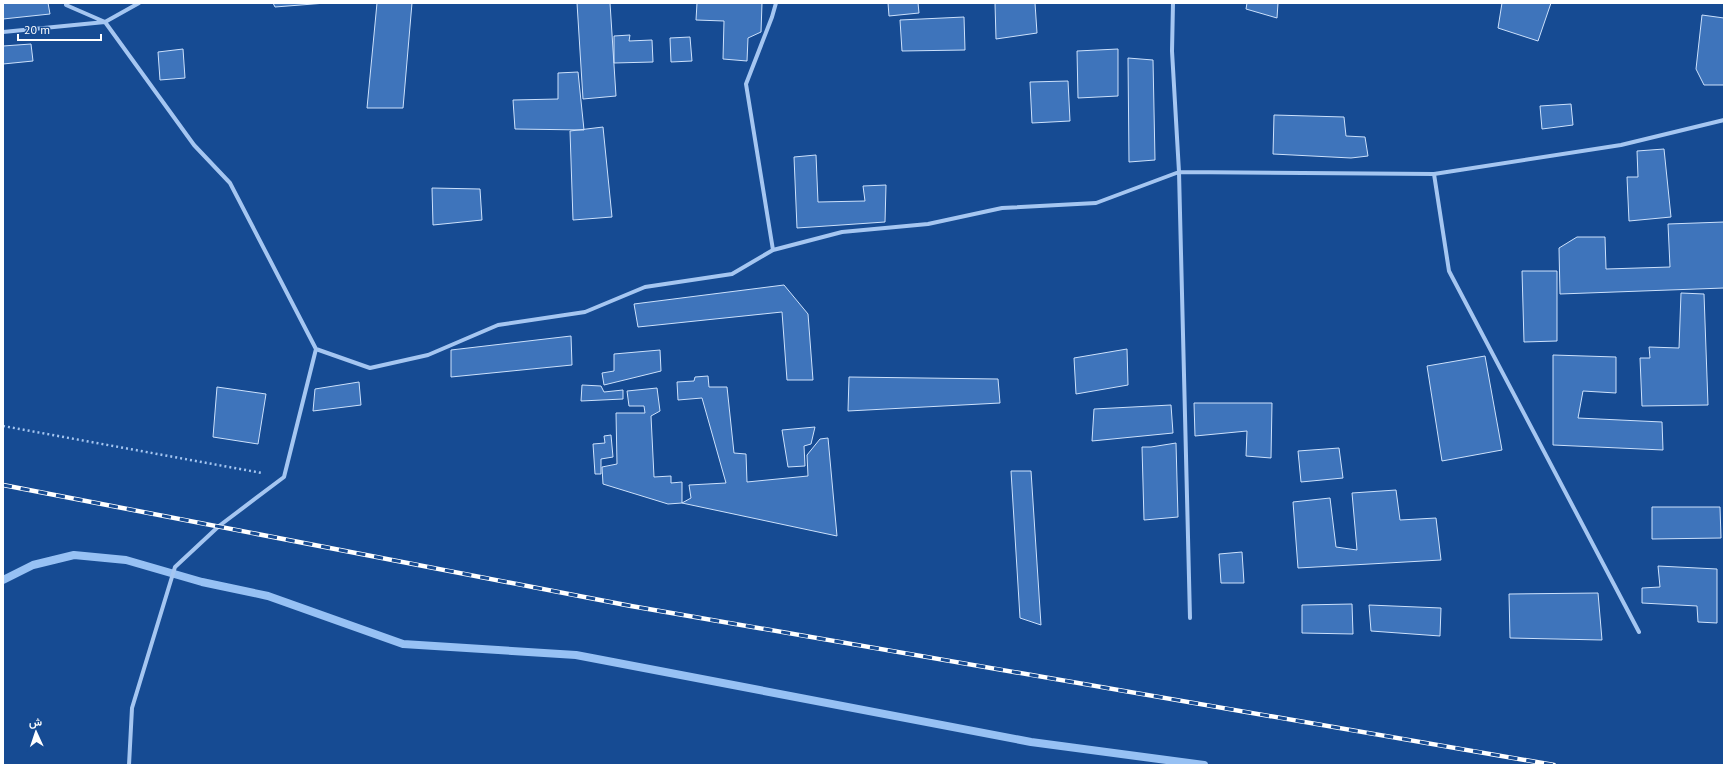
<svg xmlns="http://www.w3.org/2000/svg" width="1727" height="768" viewBox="0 0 1727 768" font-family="'PT Sans',Vazirmatn,sans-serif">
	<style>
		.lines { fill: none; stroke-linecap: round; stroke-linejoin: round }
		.stream { stroke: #97c1f4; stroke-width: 8 }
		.building { fill: #3e74bb; stroke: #cce1fc }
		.path { stroke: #a5c6f1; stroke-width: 2.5; stroke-dasharray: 2 3; stroke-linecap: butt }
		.street { stroke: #a5c6f1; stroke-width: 4 }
		.rail-casing { stroke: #fff; stroke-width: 4.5 }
		.rail { stroke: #164b93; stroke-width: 3; stroke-dasharray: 9; stroke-linecap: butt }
	</style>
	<rect width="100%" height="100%" fill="#164b93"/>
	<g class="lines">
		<path class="stream" d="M 3,580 L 33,565 L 74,555 L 126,560 L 202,582 L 268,596 L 403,644 L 576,655 L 1031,742 L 1204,765"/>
	</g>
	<path class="building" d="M 3,3 L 48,3 L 50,14 L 3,19 Z
		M 273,3 L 326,3 L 275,7 Z
		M 377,3 L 412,3 L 403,108 L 367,108 Z
		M 577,3 L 610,3 L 616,96 L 583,99 Z
		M 697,3 L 762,3 L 761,32 L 748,38 L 747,61 L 723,59 L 724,21 L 696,20 Z
		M 888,3 L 918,3 L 919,13 L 889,16 Z
		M 995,3 L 1035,3 L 1037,33 L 996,39 Z
		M 1247,3 L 1278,3 L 1277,18 L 1246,9 Z
		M 1502,3 L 1551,3 L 1538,41 L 1498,28 Z
		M 1702,15 L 1724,18 L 1724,85 L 1704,85 L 1696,69 Z
		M 964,17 L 965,50 L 902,51 L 900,20 Z
		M 630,35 L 629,41 L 652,40 L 653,62 L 614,63 L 614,36 Z
		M 690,37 L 692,61 L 671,62 L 670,38 Z
		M 31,44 L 33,61 L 3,64 L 3,46 Z
		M 183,49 L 185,78 L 160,80 L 158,52 Z
		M 1118,49 L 1118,96 L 1078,98 L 1077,51 Z
		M 1128,58 L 1153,60 L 1155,160 L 1129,162 Z
		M 578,72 L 584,130 L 515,129 L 513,100 L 558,99 L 558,73 Z
		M 1068,81 L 1070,121 L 1032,123 L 1030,82 Z
		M 1571,104 L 1573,125 L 1542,129 L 1540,106 Z
		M 1274,115 L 1344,117 L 1346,136 L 1365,137 L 1368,156 L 1351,158 L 1273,154 Z
		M 603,127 L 612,217 L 573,220 L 570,131 Z
		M 1664,149 L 1671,217 L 1629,221 L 1627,177 L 1638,177 L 1637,151 Z
		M 816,155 L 818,202 L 865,201 L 863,186 L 886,185 L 885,222 L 797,228 L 794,157 Z
		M 432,188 L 480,189 L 482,220 L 433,225 Z
		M 1724,222 L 1724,288 L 1560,294 L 1559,248 L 1577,237 L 1605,237 L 1606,269 L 1670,267 L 1668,224 Z
		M 1522,271 L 1557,271 L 1557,341 L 1524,342 Z
		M 784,285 L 808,314 L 813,380 L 787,380 L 782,312 L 638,327 L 634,304 Z
		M 1681,293 L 1704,294 L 1708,405 L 1642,406 L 1640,358 L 1650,358 L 1649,347 L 1679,348 Z
		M 571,336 L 572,365 L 451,377 L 451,350 Z
		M 1127,349 L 1128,385 L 1076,394 L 1074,358 Z
		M 660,350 L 661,371 L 604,385 L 602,373 L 614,371 L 614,354 Z
		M 1553,355 L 1616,357 L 1616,393 L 1583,391 L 1578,418 L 1662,422 L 1663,450 L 1553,445 Z
		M 1485,356 L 1502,450 L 1442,461 L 1427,366 Z
		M 708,376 L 709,387 L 727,387 L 734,453 L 746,454 L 747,482 L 808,476 L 807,455 L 820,439 L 828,438 L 837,536 L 682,503 L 691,498 L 689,485 L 726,483 L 702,398 L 678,400 L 677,382 L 694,381 L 695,377 Z
		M 849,377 L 998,379 L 1000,403 L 848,411 Z
		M 359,382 L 361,405 L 313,411 L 315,389 Z
		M 582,385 L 601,386 L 604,392 L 623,390 L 623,399 L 581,401 Z
		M 217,387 L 266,394 L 258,444 L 213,437 Z
		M 657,388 L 660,411 L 651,416 L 654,477 L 671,476 L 671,483 L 682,482 L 682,503 L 668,504 L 603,484 L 602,467 L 617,464 L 616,413 L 645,413 L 644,406 L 629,406 L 627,391 Z
		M 1194,403 L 1272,403 L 1271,458 L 1246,456 L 1247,431 L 1195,436 Z
		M 1171,405 L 1173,433 L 1092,441 L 1094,409 Z
		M 815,427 L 811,444 L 804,446 L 805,466 L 788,467 L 782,430 Z
		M 611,435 L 613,457 L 601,459 L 601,474 L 595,474 L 593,444 L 605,443 L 604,436 Z
		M 1176,443 L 1178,517 L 1144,520 L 1142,447 L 1151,447 Z
		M 1339,448 L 1343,478 L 1301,482 L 1298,451 Z
		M 1011,471 L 1031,471 L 1041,625 L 1020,618 Z
		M 1396,490 L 1400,520 L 1436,518 L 1441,560 L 1298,568 L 1293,502 L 1330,498 L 1336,547 L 1357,550 L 1352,493 Z
		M 1652,507 L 1720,507 L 1721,538 L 1652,539 Z
		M 1242,552 L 1244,583 L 1221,583 L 1219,554 Z
		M 1658,566 L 1717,569 L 1717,623 L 1698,622 L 1697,606 L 1642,603 L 1642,588 L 1660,587 Z
		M 1598,593 L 1602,640 L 1510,638 L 1509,594 Z
		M 1352,604 L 1353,634 L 1302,633 L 1302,605 Z
		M 1369,605 L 1441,608 L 1440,636 L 1371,631 Z"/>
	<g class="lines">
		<path class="path" d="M 3,426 L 262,473"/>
		<path class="street" d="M 66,3 L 66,5 L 105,22 L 194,145 L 230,183 L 316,349 L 370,368 L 428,355 L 498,325 L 585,312 L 645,287 L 732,274 L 773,250 L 842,232 L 928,224 L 1002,208 L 1096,203 L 1179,172 L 1434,174 L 1621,145 L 1724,120
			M 1173,3 L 1172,51 L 1179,172 L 1190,618
			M 3,32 L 105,22 L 139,3
			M 1434,174 L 1449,271 L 1639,632
			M 773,250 L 746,84 L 772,17 L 776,3
			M 129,765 L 132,708 L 175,567 L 219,526 L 284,477 L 316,349"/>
		<defs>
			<path id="rail" d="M 3,485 L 631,606 L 1554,765"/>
		</defs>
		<use href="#rail" class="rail-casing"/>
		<use href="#rail" class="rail"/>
	</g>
	<rect width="1727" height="768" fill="none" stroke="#ffffff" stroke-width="8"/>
	<g transform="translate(36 732) rotate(357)" stroke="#164b93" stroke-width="3" paint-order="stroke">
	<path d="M0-3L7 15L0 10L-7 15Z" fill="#ffffff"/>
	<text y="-6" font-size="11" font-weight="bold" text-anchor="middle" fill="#ffffff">ش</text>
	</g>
	<path d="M18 34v6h83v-6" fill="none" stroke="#ffffff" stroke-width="2"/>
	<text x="24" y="34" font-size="12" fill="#ffffff" stroke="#164b93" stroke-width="3" paint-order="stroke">20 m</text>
</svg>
